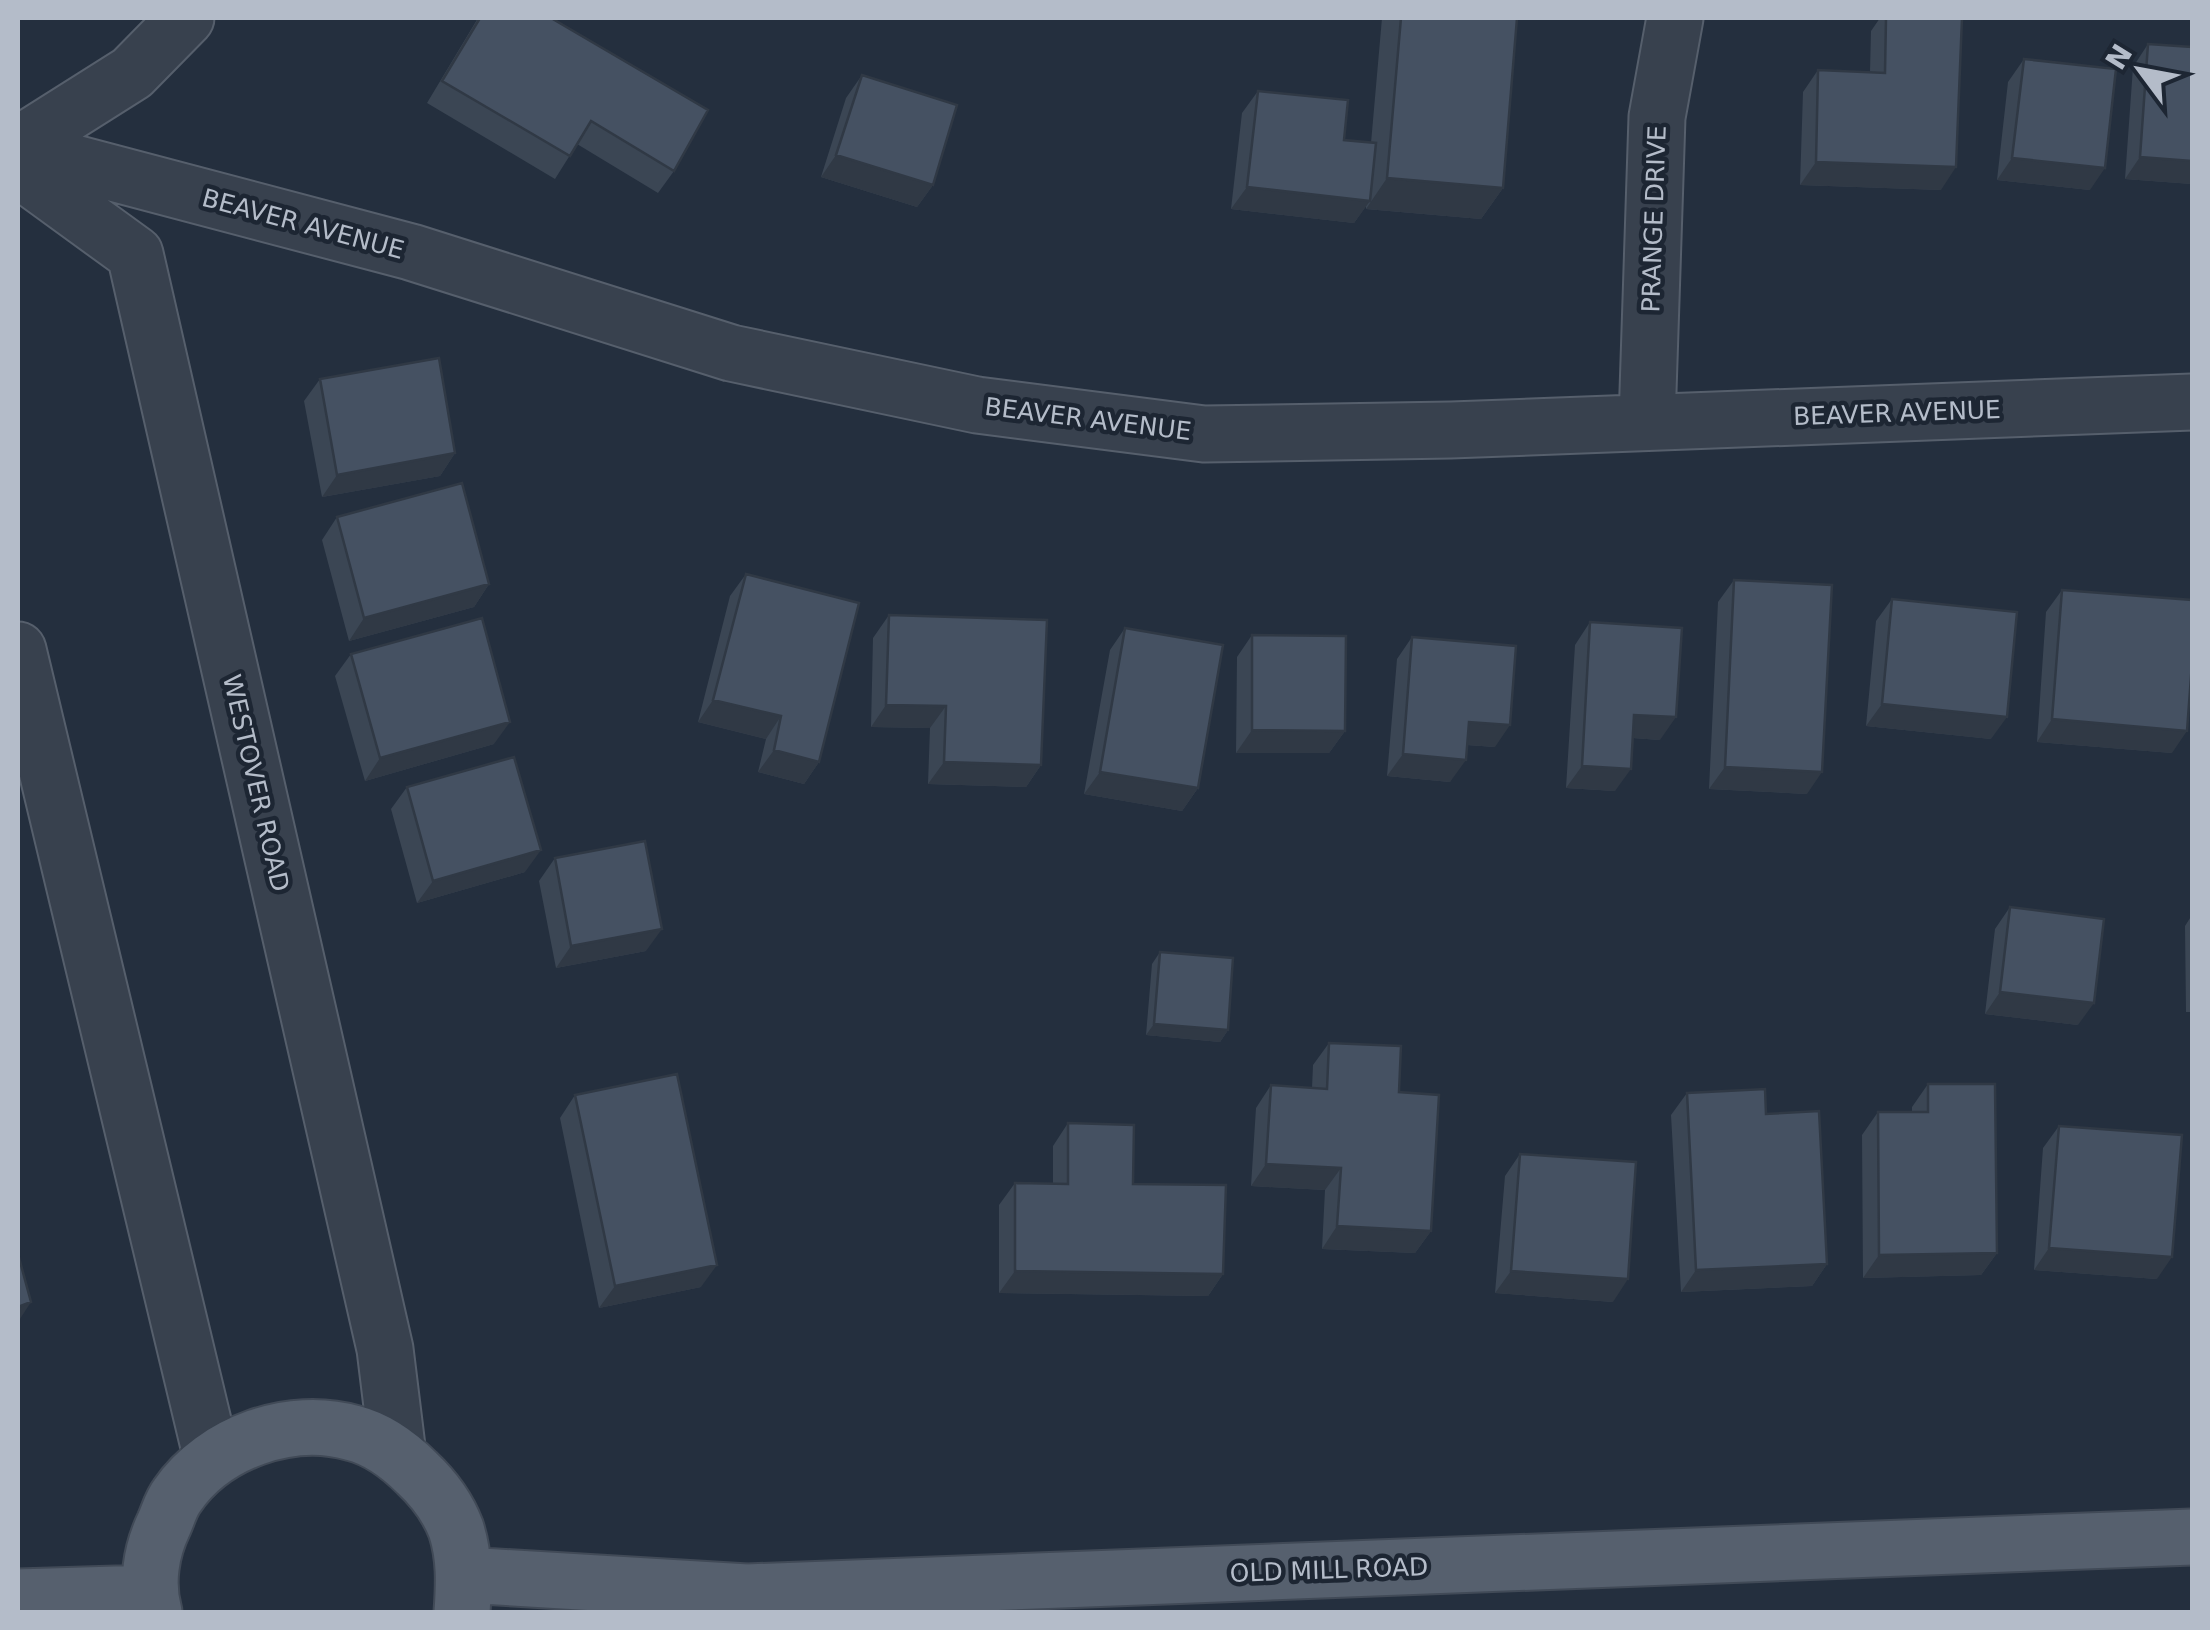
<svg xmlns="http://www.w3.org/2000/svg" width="2210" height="1630" viewBox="0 0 2210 1630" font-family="'DejaVu Sans',sans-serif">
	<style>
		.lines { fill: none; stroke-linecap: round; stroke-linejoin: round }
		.minor-casing { stroke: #565f6c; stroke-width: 59 }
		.major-casing { stroke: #414a57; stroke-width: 59 }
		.minor { stroke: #38414e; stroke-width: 55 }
		.major { stroke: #56606e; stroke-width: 55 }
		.wall { fill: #3b4654 }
		.shaded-wall { fill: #303945 }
		.building { fill: #455162; stroke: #303945; stroke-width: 2.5 }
		.labels { text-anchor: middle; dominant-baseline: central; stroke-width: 9; stroke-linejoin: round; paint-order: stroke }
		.street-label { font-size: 25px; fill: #b4bcc9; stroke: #1d2633 }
	</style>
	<rect width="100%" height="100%" fill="#242f3e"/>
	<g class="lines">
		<defs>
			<path id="minor" d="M 18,145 L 132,73 L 186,18
				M 18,148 L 411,252 L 731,353 L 977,405 L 1204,434 L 1451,430 L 2192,402
				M 18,169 L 135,254 L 385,1349 L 398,1455
				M 1647,422 L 1657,117 L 1675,18
				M 18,650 L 212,1459"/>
			<path id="major" d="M 465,1575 L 747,1592 L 2192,1537
				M 18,1597 L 149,1593
				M 154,1612 C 146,1583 151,1551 164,1524 C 168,1515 171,1504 177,1496 C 214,1442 291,1415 353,1433 C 377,1439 400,1456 417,1473 C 433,1488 448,1508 456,1529 C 465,1557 464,1584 462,1612"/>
		</defs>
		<use href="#minor" class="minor-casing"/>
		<use href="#major" class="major-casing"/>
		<use href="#minor" class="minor"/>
		<use href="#major" class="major"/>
	</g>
	<path class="wall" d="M 478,18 L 551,18 L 674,171 L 658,193 L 577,144 L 555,179 L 427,103 Z
		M 1382,18 L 1517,18 L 1503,188 L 1481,219 L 1366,209 L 1366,206 L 1354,223 L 1231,209 L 1242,113 L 1258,91 L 1344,140 L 1371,143 Z
		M 1880,18 L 1962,18 L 1941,190 L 1800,185 L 1803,92 L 1818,70 L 1870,72 L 1871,31 Z
		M 2148,44 L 2192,184 L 2125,179 L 2133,67 Z
		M 2024,59 L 2090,190 L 1997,180 L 2008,82 Z
		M 862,75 L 933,185 L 917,207 L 821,177 L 846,98 Z
		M 320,379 L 455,453 L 440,476 L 322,497 L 304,401 Z
		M 337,517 L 489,584 L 474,607 L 349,641 L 322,540 Z
		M 746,574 L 819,762 L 804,784 L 758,772 L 766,739 L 698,722 L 730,596 Z
		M 1734,580 L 1807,794 L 1709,789 L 1718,602 Z
		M 2062,590 L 2172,753 L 2037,742 L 2046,612 Z
		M 1892,599 L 1991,739 L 1866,726 L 1876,621 Z
		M 889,615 L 1041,765 L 1026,787 L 928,784 L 930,728 L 871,727 L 873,638 Z
		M 1590,622 L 1660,740 L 1633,738 L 1615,791 L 1566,788 L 1575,645 Z
		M 1125,628 L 1198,788 L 1182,811 L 1084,794 L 1110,650 Z
		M 1252,635 L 1345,731 L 1329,753 L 1236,753 L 1237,657 Z
		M 1412,637 L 1495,747 L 1467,745 L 1450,782 L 1387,776 L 1397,659 Z
		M 351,654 L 494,744 L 365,781 L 335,676 Z
		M 407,787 L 525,872 L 417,903 L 391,809 Z
		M 555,858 L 646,951 L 556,968 L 539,881 Z
		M 2010,907 L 2078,1025 L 1985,1014 L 1995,929 Z
		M 2192,915 L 2192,1012 L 2186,1012 L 2185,926 Z
		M 1160,952 L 1228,1030 L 1220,1042 L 1146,1035 L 1152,964 Z
		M 1329,1043 L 1399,1092 L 1431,1231 L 1415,1253 L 1322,1249 L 1325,1190 L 1251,1186 L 1256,1108 L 1271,1085 L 1312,1088 L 1313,1065 Z
		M 1928,1084 L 1997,1253 L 1981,1275 L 1863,1278 L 1862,1135 L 1878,1112 L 1912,1112 L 1912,1107 Z
		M 1687,1093 L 1827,1264 L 1812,1286 L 1681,1292 L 1671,1115 Z
		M 575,1095 L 701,1287 L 599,1308 L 560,1118 Z
		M 1068,1123 L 1133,1184 L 1223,1274 L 1208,1296 L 999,1293 L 999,1205 L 1015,1183 L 1053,1183 L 1053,1146 Z
		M 2059,1126 L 2157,1279 L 2034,1270 L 2043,1148 Z
		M 1520,1154 L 1613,1302 L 1495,1293 L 1505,1176 Z"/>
	<path class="shaded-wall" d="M 836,155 L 933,185 L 917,207 L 821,177 Z
		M 2140,157 L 2192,161 L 2192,184 L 2125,179 Z
		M 2012,158 L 2105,168 L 2090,190 L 1997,180 Z
		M 1816,162 L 1956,167 L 1941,190 L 1800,185 Z
		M 1387,178 L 1503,188 L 1481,219 L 1366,209 Z
		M 1247,187 L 1370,201 L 1354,223 L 1231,209 Z
		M 455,453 L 440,476 L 322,497 L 337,475 Z
		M 489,584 L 474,607 L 349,641 L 364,618 Z
		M 713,700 L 781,716 L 766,739 L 698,722 Z
		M 1882,704 L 2007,717 L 1991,739 L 1866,726 Z
		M 886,705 L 946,706 L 930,728 L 871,727 Z
		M 1634,715 L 1676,717 L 1660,740 L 1619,737 Z
		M 2052,719 L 2187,731 L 2172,753 L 2037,742 Z
		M 510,722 L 494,744 L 365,781 L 380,758 Z
		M 1469,722 L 1510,725 L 1495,747 L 1454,744 Z
		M 1252,730 L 1345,731 L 1329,753 L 1236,753 Z
		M 774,750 L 819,762 L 804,784 L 758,772 Z
		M 1403,754 L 1466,760 L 1450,782 L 1387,776 Z
		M 944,762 L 1041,765 L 1026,787 L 928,784 Z
		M 1582,766 L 1631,769 L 1615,791 L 1566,788 Z
		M 1725,767 L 1822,772 L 1807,794 L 1709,789 Z
		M 1100,772 L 1198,788 L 1182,811 L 1084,794 Z
		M 541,850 L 525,872 L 417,903 L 433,881 Z
		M 662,929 L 646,951 L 556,968 L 571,946 Z
		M 2000,992 L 2094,1003 L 2078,1025 L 1985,1014 Z
		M 1154,1024 L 1228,1030 L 1220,1042 L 1146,1035 Z
		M 1266,1164 L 1341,1168 L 1325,1190 L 1251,1186 Z
		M 1337,1226 L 1431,1231 L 1415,1253 L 1322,1249 Z
		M 2049,1248 L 2172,1257 L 2157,1279 L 2034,1270 Z
		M 1997,1253 L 1981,1275 L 1863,1278 L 1879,1255 Z
		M 1827,1264 L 1812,1286 L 1681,1292 L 1696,1270 Z
		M 717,1265 L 701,1287 L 599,1308 L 615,1286 Z
		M 1015,1271 L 1223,1274 L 1208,1296 L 999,1293 Z
		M 1511,1271 L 1628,1279 L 1613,1302 L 1495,1293 Z
		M 31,1302 L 18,1322 L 18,1307 Z"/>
	<path class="building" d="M 480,18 L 551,18 L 708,110 L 674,171 L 591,121 L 570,156 L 442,81 Z
		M 1401,18 L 1517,18 L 1503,188 L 1387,178 Z
		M 1886,18 L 1962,18 L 1956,167 L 1816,162 L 1818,70 L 1885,73 Z
		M 2148,44 L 2192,47 L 2192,161 L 2140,157 Z
		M 2024,59 L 2116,69 L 2105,168 L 2012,158 Z
		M 862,75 L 957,105 L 933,185 L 836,155 Z
		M 1258,91 L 1348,100 L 1344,140 L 1376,143 L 1370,201 L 1247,187 Z
		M 439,358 L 455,453 L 337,475 L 320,379 Z
		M 462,483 L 489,584 L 364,618 L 337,517 Z
		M 746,574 L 859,603 L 819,762 L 774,750 L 781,716 L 713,700 Z
		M 1734,580 L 1832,585 L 1822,772 L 1725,767 Z
		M 2062,590 L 2192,600 L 2192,663 L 2187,731 L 2052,719 Z
		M 1892,599 L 2017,612 L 2007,717 L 1882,704 Z
		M 889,615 L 1047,620 L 1041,765 L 944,762 L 946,706 L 886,705 Z
		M 482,618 L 510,722 L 380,758 L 351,654 Z
		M 1590,622 L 1682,628 L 1676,717 L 1634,715 L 1631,769 L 1582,766 Z
		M 1125,628 L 1223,645 L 1198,788 L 1100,772 Z
		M 1252,635 L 1346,636 L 1345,731 L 1252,730 Z
		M 1412,637 L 1516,646 L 1510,725 L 1469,722 L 1466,760 L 1403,754 Z
		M 514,757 L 541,850 L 433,881 L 407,787 Z
		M 645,841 L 662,929 L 571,946 L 555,858 Z
		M 2010,907 L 2104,919 L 2094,1003 L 2000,992 Z
		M 1160,952 L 1233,958 L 1228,1030 L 1154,1024 Z
		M 1329,1043 L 1401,1046 L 1399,1092 L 1439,1095 L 1431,1231 L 1337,1226 L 1341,1168 L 1266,1164 L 1271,1085 L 1327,1089 Z
		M 677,1074 L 717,1265 L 615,1286 L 575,1095 Z
		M 1928,1084 L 1995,1084 L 1997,1253 L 1879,1255 L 1878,1112 L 1928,1112 Z
		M 1765,1089 L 1766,1114 L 1819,1111 L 1827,1264 L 1696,1270 L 1687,1093 Z
		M 1068,1123 L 1134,1125 L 1133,1184 L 1226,1185 L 1223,1274 L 1015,1271 L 1015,1183 L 1068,1184 Z
		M 2059,1126 L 2182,1135 L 2172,1257 L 2049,1248 Z
		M 1520,1154 L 1636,1162 L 1628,1279 L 1511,1271 Z
		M 18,1254 L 31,1302 L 18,1307 Z"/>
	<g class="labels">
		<g class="street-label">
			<text transform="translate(1654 219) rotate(-88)">PRANGE DRIVE</text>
			<text transform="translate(303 224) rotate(15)">BEAVER AVENUE</text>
			<text transform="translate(1897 413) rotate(-2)">BEAVER AVENUE</text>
			<text transform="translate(1088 419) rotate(7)">BEAVER AVENUE</text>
			<text transform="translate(256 783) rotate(77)">WESTOVER ROAD</text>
			<text transform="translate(1329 1570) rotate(-2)">OLD MILL ROAD</text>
		</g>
	</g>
	<rect width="2210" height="1630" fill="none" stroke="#b4bcc9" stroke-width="40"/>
	<g transform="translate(2140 70) rotate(302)" stroke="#1d2633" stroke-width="8" paint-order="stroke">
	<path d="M0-8L18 38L0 25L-18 38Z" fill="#b4bcc9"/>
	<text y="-15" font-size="28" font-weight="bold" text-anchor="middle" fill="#b4bcc9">N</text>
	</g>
</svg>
